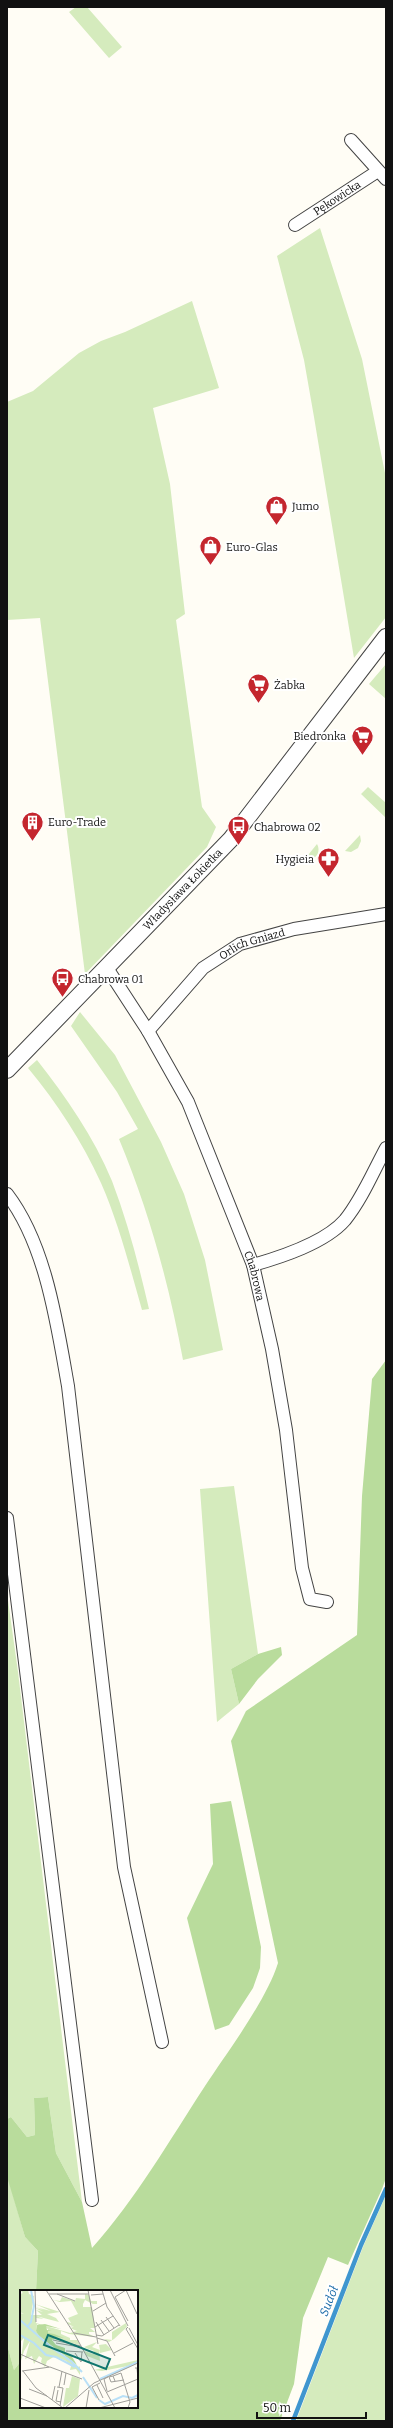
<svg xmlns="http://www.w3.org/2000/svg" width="393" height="2428" viewBox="0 0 393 2428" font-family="Bitter,serif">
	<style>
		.green { fill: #d5ebbd }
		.forest { fill: #b9dc9c }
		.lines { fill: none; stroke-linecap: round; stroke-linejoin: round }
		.stream { stroke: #3f96cf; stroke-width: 4.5 }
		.minor-casing { stroke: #444; stroke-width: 14 }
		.tertiary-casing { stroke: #444; stroke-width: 18 }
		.minor { stroke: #fff; stroke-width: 12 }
		.tertiary { stroke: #fff; stroke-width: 16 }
		.labels { text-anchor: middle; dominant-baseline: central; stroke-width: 4; stroke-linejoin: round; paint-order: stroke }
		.street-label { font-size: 11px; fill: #111; stroke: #fff }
		.poi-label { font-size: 11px; fill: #111; stroke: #fff; text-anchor: start }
		.water-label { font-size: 12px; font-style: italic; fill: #1768a6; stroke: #fff }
		.inset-river { fill: none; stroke: #b9e0f7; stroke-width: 2 }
		.inset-road { fill: none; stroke: #a09f9a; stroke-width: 1 }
		.view { fill: #0f766e; fill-opacity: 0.15; stroke: #0f766e; stroke-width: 2 }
		.inset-edge { fill: none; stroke: #111; stroke-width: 2 }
	</style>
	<rect width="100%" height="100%" fill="#fffdf5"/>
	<path class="green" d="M 76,7 L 87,7 L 122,47 L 109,58 L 69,12 Z
		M 320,228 L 362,359 L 386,478 L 386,617 L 354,658 L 314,417 L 304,360 L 277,256 Z
		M 192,301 L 219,388 L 153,408 L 170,484 L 185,614 L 176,620 L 202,807 L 216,827 L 207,847 L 85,974 L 40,618 L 7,620 L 7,402 L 33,391 L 79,353 L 101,341 L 125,332 Z
		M 386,664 L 386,699 L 369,684 Z
		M 368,787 L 386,803 L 386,818 L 361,794 Z
		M 360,835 L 361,841 L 358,848 L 351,852 L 345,851 Z
		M 317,844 C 322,853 314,862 304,860 Z
		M 80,1012 L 115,1055 L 161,1142 L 184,1194 L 205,1260 L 223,1350 L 183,1360 C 169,1284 149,1211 119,1139 L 138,1129 L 117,1092 L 71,1026 Z
		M 37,1060 C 66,1097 94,1137 112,1181 C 128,1223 139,1266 149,1309 L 142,1310 C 130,1268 119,1224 101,1183 C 82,1141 57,1103 28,1068 Z
		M 234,1486 L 258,1654 L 231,1669 L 239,1704 L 217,1722 L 200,1489 Z
		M 7,1593 L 18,1672 L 82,2202 L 56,2153 L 48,2097 L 34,2098 L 35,2135 L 27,2137 L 11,2117 L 7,2119 Z
		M 7,2174 L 25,2237 L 38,2251 L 36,2291 L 21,2291 L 21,2361 L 14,2370 L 7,2344 Z
		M 386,2195 L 386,2421 L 296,2421 L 363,2247 Z"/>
	<path class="forest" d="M 386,1360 L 386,2178 L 382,2189 L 348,2265 L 328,2257 L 303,2318 L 294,2384 L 280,2421 L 7,2421 L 7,2344 L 14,2370 L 21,2361 L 21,2407 L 137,2407 L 137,2291 L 36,2291 L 38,2251 L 25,2237 L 8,2180 L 7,2119 L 11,2117 L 27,2137 L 35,2135 L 34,2098 L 48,2097 L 56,2153 L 82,2202 L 92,2248 C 136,2199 169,2141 205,2086 C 228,2051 266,2001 278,1963 L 231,1741 L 246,1711 L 357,1635 L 362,1496 L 372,1379 Z
		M 281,1647 L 282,1655 L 258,1679 L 239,1704 L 231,1669 L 258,1654 Z
		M 231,1801 L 261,1947 L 260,1968 L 253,1988 L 229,2025 L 215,2030 L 187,1918 L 213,1864 L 210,1804 Z"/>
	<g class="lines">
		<path class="stream" d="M 293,2421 L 361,2245 L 386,2189"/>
		<defs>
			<g id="minor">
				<path d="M 351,140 L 386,179"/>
				<path id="s1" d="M 295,225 L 378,171"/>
				<path id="s2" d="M 107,968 L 148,1031 L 188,1102 L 253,1265 L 272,1349 L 286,1430 L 302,1568 L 310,1599 L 327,1602"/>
				<path id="s3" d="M 148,1031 L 203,968 L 240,944 L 294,929 L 386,914"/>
				<path d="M 7,1194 C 46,1245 57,1324 68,1386 L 124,1867 L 162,2042"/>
				<path d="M 253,1265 C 281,1257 325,1243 345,1220 C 362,1199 373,1172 386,1148"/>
				<path d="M 7,1518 L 92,2200"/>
			</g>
			<g id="tertiary">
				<path id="s4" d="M 7,1070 L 231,839 L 386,637"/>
			</g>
		</defs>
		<use href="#minor" class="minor-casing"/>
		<use href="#tertiary" class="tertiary-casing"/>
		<use href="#minor" class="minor"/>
		<use href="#tertiary" class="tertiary"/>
	</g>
	<defs>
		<symbol id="shop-pin" viewBox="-11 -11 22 30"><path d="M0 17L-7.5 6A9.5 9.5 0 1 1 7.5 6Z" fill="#c4262e" stroke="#fff"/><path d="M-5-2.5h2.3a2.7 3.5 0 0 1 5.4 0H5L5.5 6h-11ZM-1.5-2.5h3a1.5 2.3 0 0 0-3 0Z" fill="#fff"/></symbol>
		<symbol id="supermarket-pin" viewBox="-11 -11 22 30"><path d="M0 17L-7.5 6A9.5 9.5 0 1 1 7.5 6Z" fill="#c4262e" stroke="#fff"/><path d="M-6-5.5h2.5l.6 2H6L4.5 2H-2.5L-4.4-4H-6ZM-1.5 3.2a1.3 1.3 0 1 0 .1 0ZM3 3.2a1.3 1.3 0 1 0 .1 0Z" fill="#fff"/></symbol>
		<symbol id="building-pin" viewBox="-11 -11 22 30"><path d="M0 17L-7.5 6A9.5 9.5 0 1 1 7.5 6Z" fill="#c4262e" stroke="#fff"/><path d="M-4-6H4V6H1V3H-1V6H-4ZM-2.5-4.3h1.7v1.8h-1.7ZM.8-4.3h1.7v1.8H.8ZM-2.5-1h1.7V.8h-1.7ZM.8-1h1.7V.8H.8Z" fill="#fff"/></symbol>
		<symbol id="bus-pin" viewBox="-11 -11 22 30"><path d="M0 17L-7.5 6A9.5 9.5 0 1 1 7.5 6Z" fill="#c4262e" stroke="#fff"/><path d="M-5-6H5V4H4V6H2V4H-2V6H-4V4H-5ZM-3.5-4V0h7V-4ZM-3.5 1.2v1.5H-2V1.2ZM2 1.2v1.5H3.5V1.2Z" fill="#fff"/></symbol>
		<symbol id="pharmacy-pin" viewBox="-11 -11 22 30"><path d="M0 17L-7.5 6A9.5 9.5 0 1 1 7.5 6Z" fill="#c4262e" stroke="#fff"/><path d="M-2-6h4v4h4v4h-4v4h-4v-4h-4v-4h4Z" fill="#fff"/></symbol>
	</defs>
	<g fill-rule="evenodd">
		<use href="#shop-pin" x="264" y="494" width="25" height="34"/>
		<use href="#shop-pin" x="198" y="534" width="25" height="34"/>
		<use href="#supermarket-pin" x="246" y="672" width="25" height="34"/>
		<use href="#supermarket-pin" x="350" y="724" width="25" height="34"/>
		<use href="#building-pin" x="20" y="810" width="25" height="34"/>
		<use href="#bus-pin" x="226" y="814" width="25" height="34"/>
		<use href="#pharmacy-pin" x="316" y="846" width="25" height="34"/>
		<use href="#bus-pin" x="50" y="966" width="25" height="34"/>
	</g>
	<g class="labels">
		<g class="street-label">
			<text stroke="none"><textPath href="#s1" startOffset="50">Pękowicka</textPath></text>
			<text stroke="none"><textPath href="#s4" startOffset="252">Władysława Łokietka</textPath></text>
			<text stroke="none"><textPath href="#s3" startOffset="139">Orlich Gniazd</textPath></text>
			<text stroke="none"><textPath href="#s2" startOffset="343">Chabrowa</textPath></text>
		</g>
		<g class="poi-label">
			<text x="292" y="506">Jumo</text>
			<text x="226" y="547">Euro-Glas</text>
			<text x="274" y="685">Żabka</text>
			<text x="346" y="736" text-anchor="end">Biedronka</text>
			<text x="48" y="822">Euro-Trade</text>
			<text x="254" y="827">Chabrowa 02</text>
			<text x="314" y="859" text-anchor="end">Hygieia</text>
			<text x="78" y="979">Chabrowa 01</text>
		</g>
		<g class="water-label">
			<text transform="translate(329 2301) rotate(-69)">Sudół</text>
		</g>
	</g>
	<g transform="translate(20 2290)">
		<rect width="118" height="118" fill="#fffdf5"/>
		<path d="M 0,0 L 8,0 L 9,4 L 14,6 L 11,25 L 22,25 L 16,20 L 23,22 L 15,18 L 24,20 L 15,17 L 31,21 L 15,14 L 40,22 L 27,24 L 36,28 L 39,32 L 16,26 L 24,29 L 16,28 L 16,33 L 50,43 L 57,41 L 50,38 L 53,38 L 49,36 L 54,37 L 48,34 L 47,32 L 51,33 L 48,28 L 58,24 L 51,11 L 40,12 L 33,10 L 40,11 L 42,7 L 55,11 L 56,8 L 65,9 L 65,4 L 69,5 L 71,11 L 77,11 L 77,14 L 73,14 L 65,10 L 63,14 L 63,17 L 72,17 L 75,38 L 70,38 L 75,42 L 69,42 L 69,44 L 75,47 L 49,44 L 41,41 L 41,44 L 50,48 L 50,50 L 58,50 L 60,55 L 33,49 L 36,48 L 31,48 L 34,45 L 28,44 L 28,39 L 17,34 L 16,41 L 24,52 L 59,77 L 60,76 L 60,85 L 56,79 L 50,80 L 51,76 L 46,71 L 35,66 L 27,71 L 25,77 L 21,72 L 22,68 L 19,66 L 14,74 L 12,66 L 5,69 L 10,51 L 4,61 L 0,74 L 4,48 L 1,51 L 1,46 L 0,49 L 0,23 L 4,24 L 0,22 L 0,4 L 3,3 ZM 106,33 L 107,37 L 94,49 L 89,52 L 84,49 L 92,50 L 92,42 ZM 77,52 L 72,57 L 80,60 L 79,55 L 86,54 L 92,60 L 80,63 L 79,60 L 80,71 L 67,66 L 64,61 L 73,64 L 74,61 L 63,57 L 67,58 L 64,57 ZM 118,70 L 118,73 L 104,79 L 108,76 L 82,81 L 74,80 ZM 52,86 L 60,89 L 58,106 L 43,117 L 46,98 L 49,98 Z" fill="#d5ebbd"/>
		<path d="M 25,34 L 41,39 L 26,36 L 27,40 L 32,41 L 28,41 L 28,43 L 34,44 L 44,48 L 30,46 L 36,48 L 32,50 L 36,55 L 45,58 L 45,62 L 51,65 L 57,75 L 19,46 L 16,41 L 17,35 Z" fill="#b9dc9c"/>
		<path class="inset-river" d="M 0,30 L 32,58 L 51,71 L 62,82M 8,36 L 11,32 L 14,16 L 11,0M 0,45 L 14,53 L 26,65 L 36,67 L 55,77M 63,87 L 77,108M 80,89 L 118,72M 79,110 L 85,114 L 103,106 L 112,108 L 118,105"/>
		<path class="inset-road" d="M 15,0 L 16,32M 26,0 L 55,45 L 95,118M 68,0 L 78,54M 82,0 L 87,17 L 100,36M 90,0 L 108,36M 29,4 L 69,4M 37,4 L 55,11M 71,5 L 83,4M 73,21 L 86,13M 86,27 L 94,38M 81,30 L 89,41M 108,31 L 95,7 L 106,0 L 117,24M 76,32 L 84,45M 75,37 L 93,26M 108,37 L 106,39 L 118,59M 109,38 L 118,55M 54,43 L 76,47M 76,45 L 82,46 L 99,35M 77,48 L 87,51 L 95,66M 33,50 L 61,56M 36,53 L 60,57M 46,61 L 63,62M 55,63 L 61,72 L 62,62M 94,63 L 113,53M 0,64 L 29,77M 115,78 L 117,78 L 118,89M 2,81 L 30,77 L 62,89M 3,81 L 16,98 L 43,118M 93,86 L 89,87 L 91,92 L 104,90M 95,91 L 93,86 L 101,83 L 110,112 L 108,118M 44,95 L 46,83M 77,95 L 83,108M 37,97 L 43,98 L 40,116M 39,97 L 42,81M 9,99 L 27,106M 38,100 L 36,111 L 41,112M 87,101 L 84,89 L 88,87M 87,102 L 118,89M 0,108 L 26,118M 32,110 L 35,96M 79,110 L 72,97 L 80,93M 45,118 L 74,93 L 118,73M 66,118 L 69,100M 79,118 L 118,108"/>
		<path class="view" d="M 28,45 L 90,69 L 86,79 L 24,55 Z"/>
		<rect width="118" height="118" class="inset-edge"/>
	</g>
	<rect width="393" height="2428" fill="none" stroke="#111111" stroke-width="16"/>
	<path d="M257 2412v6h109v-6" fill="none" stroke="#111111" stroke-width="2"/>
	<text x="263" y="2412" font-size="12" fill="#111111" stroke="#ffffff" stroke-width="3" paint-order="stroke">50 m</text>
</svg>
